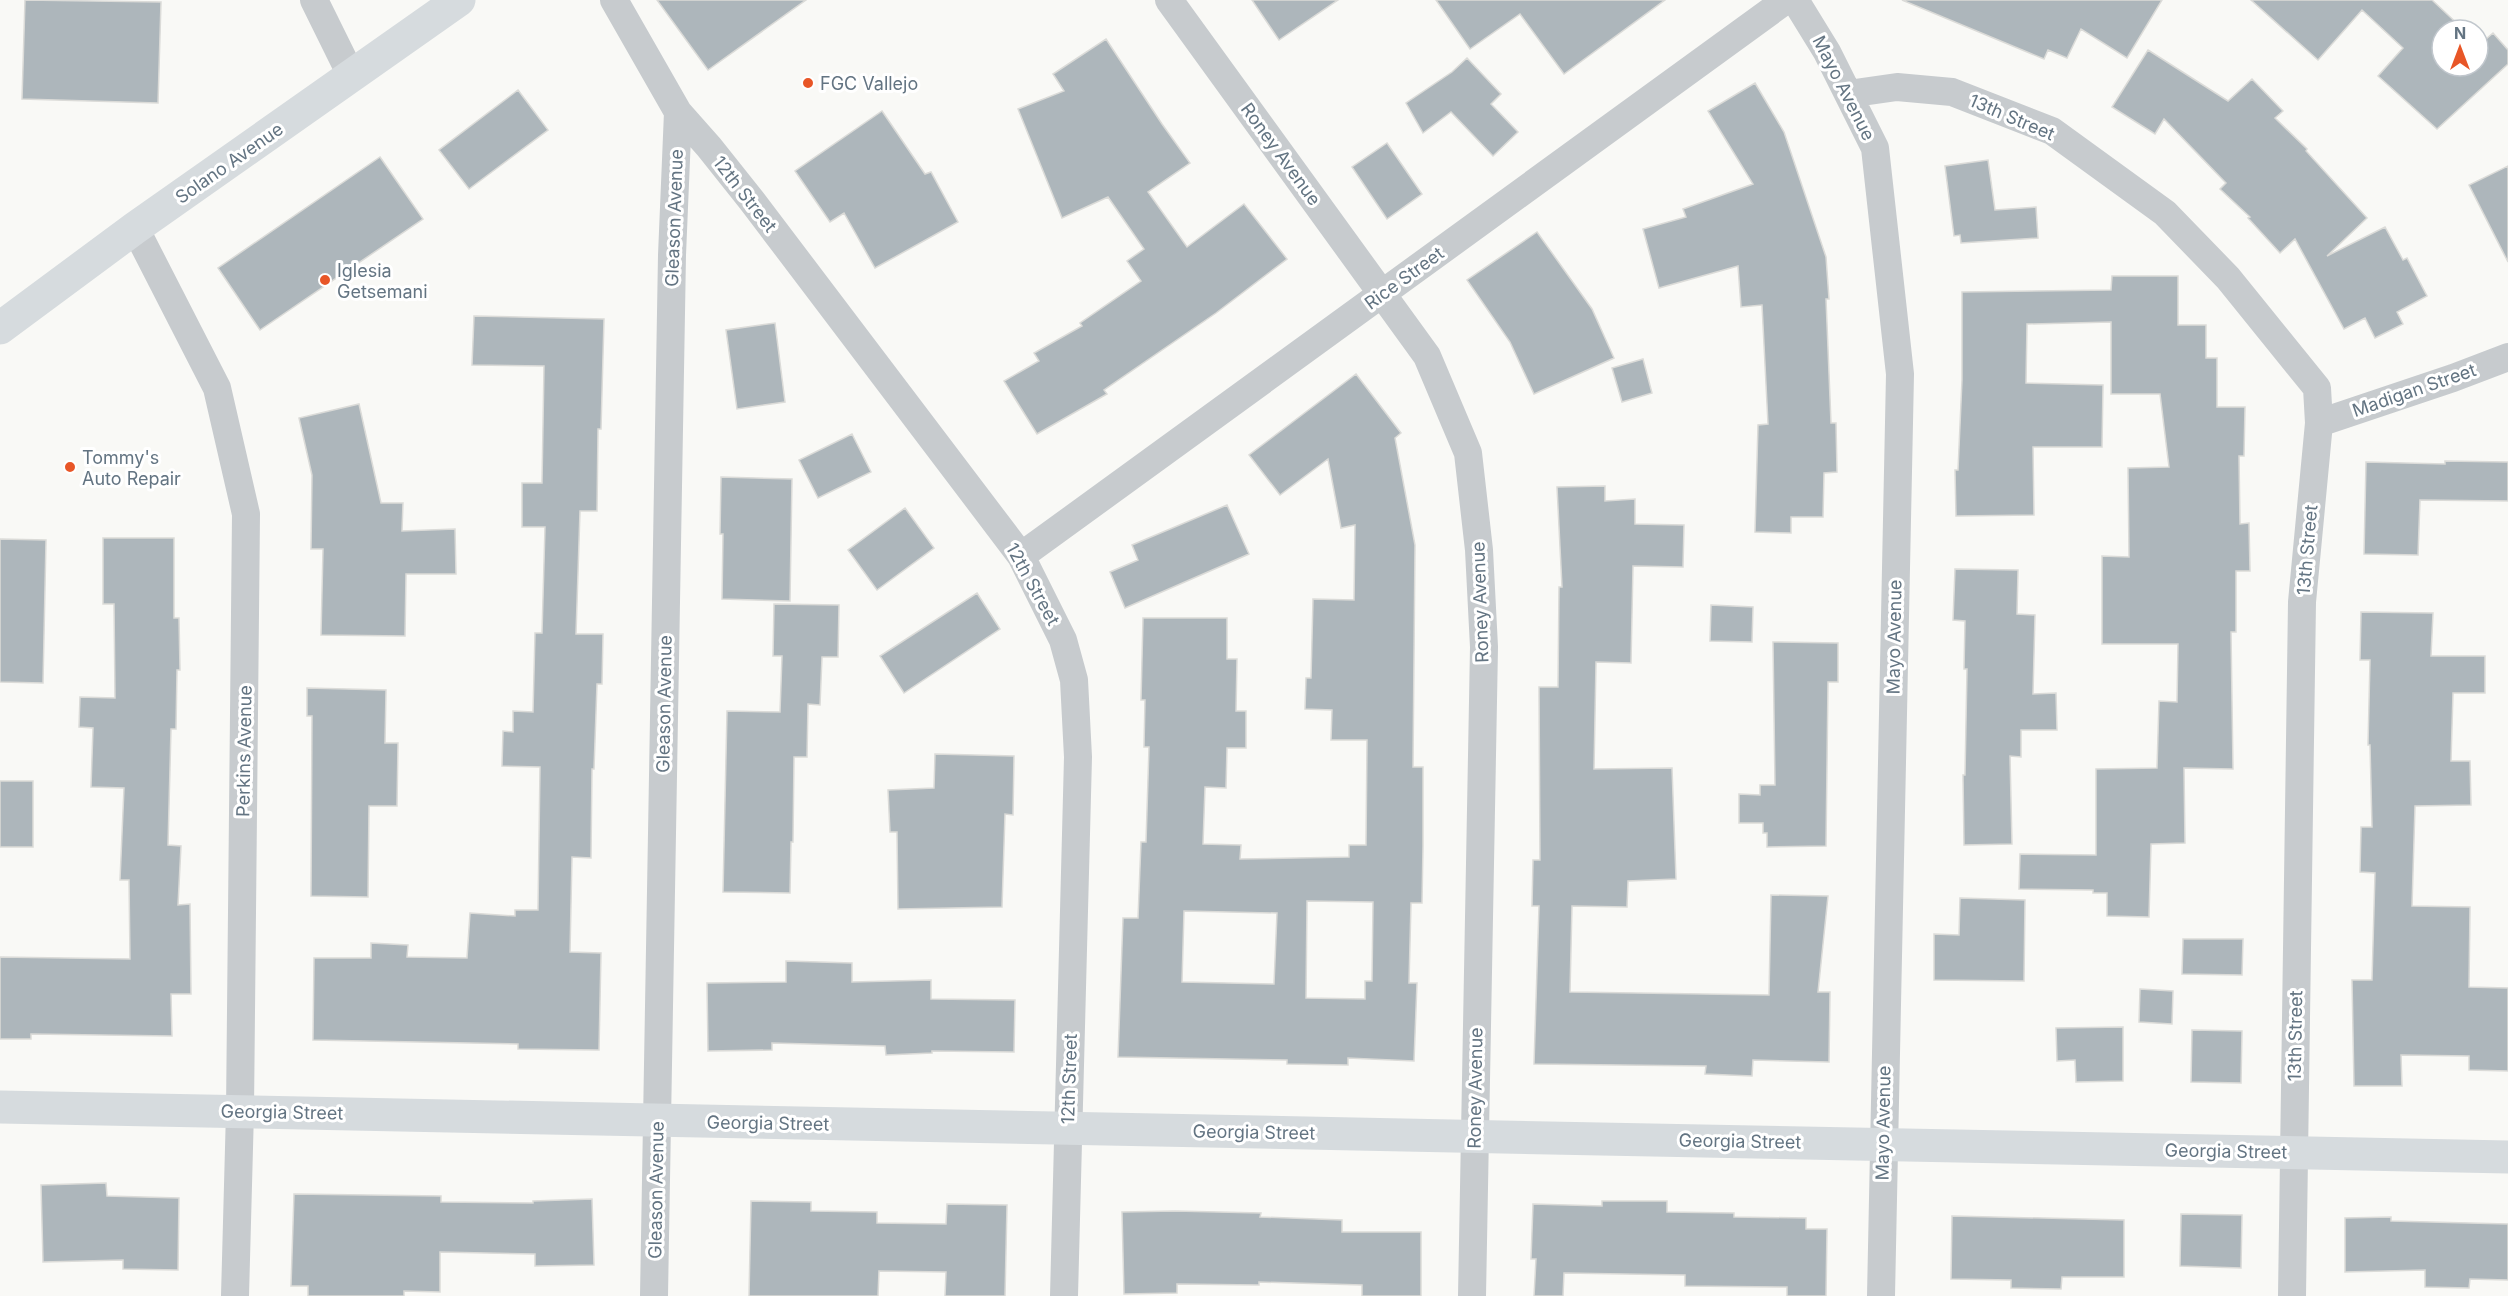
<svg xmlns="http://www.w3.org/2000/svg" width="2508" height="1296" viewBox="0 0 2508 1296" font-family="Inter,sans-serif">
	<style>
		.building { fill: #adb6bb; stroke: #dbdbd8; stroke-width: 1.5; fill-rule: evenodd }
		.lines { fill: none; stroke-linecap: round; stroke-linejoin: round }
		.street { stroke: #c7cbce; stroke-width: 28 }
		.secondary { stroke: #d6dbde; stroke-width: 33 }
		.poi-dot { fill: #e85627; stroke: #fff; stroke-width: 2 }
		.labels { text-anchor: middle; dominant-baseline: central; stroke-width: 6; stroke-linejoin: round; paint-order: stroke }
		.poi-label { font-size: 18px; fill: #637482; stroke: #fff; text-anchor: start }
		.street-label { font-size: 18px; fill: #637482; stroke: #fff }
	</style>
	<rect width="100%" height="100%" fill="#f9f9f6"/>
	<path class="building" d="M 25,0 L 161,2 L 158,103 L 22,99 Z
		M 657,0 L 806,0 L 708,70 Z
		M 1252,0 L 1338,0 L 1279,40 Z
		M 1436,0 L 1665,0 L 1564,74 L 1520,14 L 1470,49 Z
		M 1902,0 L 2162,0 L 2127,58 L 2081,29 L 2067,58 L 2048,50 L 2044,59 Z
		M 2251,0 L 2432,0 L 2464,30 L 2442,30 L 2442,66 L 2478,66 L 2478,43 L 2479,45 L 2493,33 L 2508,50 L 2508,64 L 2437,129 L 2378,76 L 2403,48 L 2362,10 L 2318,60 Z
		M 1106,39 L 1162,124 L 1190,163 L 1148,192 L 1187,247 L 1244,204 L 1287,259 L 1216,313 L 1104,390 L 1107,394 L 1037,434 L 1004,381 L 1039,361 L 1034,353 L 1082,326 L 1080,323 L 1141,281 L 1127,261 L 1144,249 L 1108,197 L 1062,218 L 1018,109 L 1064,91 L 1053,74 Z
		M 2148,50 L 2228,101 L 2252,79 L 2283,111 L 2275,118 L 2307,149 L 2306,151 L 2367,218 L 2327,256 L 2385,227 L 2403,260 L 2407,258 L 2427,296 L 2397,312 L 2403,324 L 2375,338 L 2365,318 L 2344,329 L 2295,239 L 2280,253 L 2248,218 L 2250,217 L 2220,189 L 2226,183 L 2164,119 L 2155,134 L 2112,107 Z
		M 1467,58 L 1501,94 L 1491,104 L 1518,132 L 1493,156 L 1451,112 L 1423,133 L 1406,103 L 1452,72 Z
		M 1755,83 L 1784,132 L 1826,257 L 1829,299 L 1826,299 L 1831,423 L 1836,423 L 1837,472 L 1824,473 L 1823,517 L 1791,517 L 1791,533 L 1755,532 L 1758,425 L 1768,424 L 1762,305 L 1741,307 L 1738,266 L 1659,288 L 1643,229 L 1686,217 L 1683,209 L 1753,184 L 1708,111 Z
		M 518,90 L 548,130 L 469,189 L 439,150 Z
		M 882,111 L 925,174 L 931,172 L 958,222 L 875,268 L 844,213 L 830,222 L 795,171 Z
		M 1387,143 L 1422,194 L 1387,219 L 1352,167 Z
		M 380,157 L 423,219 L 260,330 L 218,268 Z
		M 1988,160 L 1995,210 L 2036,207 L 2038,238 L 1961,243 L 1960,235 L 1954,236 L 1945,166 Z
		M 2508,166 L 2508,262 L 2469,185 Z
		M 1537,232 L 1592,309 L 1614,358 L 1534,394 L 1510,342 L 1467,280 Z
		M 2112,276 L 2178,276 L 2178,325 L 2206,325 L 2206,358 L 2217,358 L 2217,407 L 2245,407 L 2244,456 L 2239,456 L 2240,524 L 2249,523 L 2250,571 L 2236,571 L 2236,632 L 2231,632 L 2233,769 L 2184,768 L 2185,843 L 2151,844 L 2149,917 L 2107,916 L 2107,893 L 2093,893 L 2093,890 L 2019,889 L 2020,854 L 2096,855 L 2096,769 L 2157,768 L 2159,701 L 2177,702 L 2178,644 L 2102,644 L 2102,556 L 2129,557 L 2128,468 L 2169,467 L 2160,394 L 2111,394 L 2111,322 L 2027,324 L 2026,383 L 2103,385 L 2102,447 L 2033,447 L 2034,515 L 1956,516 L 1955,470 L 1958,470 L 1962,380 L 1962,292 L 2111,290 Z
		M 474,316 L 604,319 L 601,429 L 598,429 L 597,511 L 580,511 L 576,634 L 603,634 L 602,684 L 597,684 L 594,769 L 592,769 L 591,858 L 572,857 L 570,952 L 601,953 L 599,1050 L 518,1049 L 518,1044 L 313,1040 L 314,958 L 371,958 L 371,943 L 408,945 L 407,957 L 467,958 L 470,913 L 515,916 L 515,910 L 538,910 L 540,767 L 502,766 L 503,731 L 513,732 L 513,711 L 533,712 L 535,633 L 542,633 L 545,527 L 522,527 L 522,483 L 542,483 L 544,366 L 472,365 Z
		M 775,323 L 785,402 L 737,409 L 726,330 Z
		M 1643,359 L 1652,393 L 1622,402 L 1612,368 Z
		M 1356,374 L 1401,433 L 1395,438 L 1415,545 L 1413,767 L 1423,767 L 1423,846 L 1422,903 L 1411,903 L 1409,983 L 1417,983 L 1414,1061 L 1348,1058 L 1348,1065 L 1287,1064 L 1287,1060 L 1118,1057 L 1123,918 L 1138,918 L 1141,842 L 1146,842 L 1149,747 L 1144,747 L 1145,700 L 1141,700 L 1143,618 L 1227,618 L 1227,659 L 1237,659 L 1236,711 L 1246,711 L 1246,748 L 1227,748 L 1226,788 L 1205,787 L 1203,844 L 1241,845 L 1240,859 L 1349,857 L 1349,845 L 1366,845 L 1367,740 L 1331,740 L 1332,710 L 1305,709 L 1306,678 L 1311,678 L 1313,599 L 1354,600 L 1355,525 L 1341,528 L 1328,459 L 1280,495 L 1249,455 ZM 1307,901 L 1373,902 L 1372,981 L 1365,981 L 1365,999 L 1306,998 ZM 1184,911 L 1277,913 L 1274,984 L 1182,982 Z
		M 359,404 L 381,503 L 403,503 L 402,531 L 455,529 L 456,574 L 406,574 L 405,636 L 321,635 L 323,549 L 311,549 L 312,475 L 299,418 Z
		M 852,434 L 871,472 L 818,498 L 799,460 Z
		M 2445,461 L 2508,462 L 2508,501 L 2420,500 L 2418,555 L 2364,554 L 2366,462 L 2445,464 Z
		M 721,477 L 792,479 L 790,601 L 722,599 L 723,534 L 720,534 Z
		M 1605,486 L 1605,501 L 1635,499 L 1635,524 L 1684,525 L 1683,567 L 1633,566 L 1631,663 L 1596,662 L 1594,769 L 1672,768 L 1676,879 L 1628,881 L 1627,907 L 1572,906 L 1570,992 L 1769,995 L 1771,895 L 1828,896 L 1818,992 L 1830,992 L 1829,1062 L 1753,1060 L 1752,1076 L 1705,1074 L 1706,1066 L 1534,1064 L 1539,906 L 1532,906 L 1533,860 L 1540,860 L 1539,687 L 1558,687 L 1559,587 L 1562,587 L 1557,487 Z
		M 1227,505 L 1249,554 L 1125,608 L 1110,572 L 1138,560 L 1132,545 Z
		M 905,508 L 934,548 L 877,590 L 848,550 Z
		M 103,538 L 174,538 L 174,618 L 179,618 L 180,670 L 177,670 L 176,729 L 171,729 L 168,845 L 181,846 L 178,905 L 190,904 L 191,994 L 171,994 L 172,1036 L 31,1034 L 31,1039 L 0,1039 L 0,957 L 130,959 L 129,880 L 120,880 L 124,788 L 91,787 L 93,728 L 79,727 L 80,697 L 115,698 L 114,604 L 103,604 Z
		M 0,539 L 46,540 L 43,683 L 0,682 Z
		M 1955,569 L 2018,570 L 2017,614 L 2035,615 L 2033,694 L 2056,693 L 2057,730 L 2021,730 L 2021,757 L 2010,756 L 2012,844 L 1964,845 L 1963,775 L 1965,775 L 1967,669 L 1964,669 L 1965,621 L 1953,620 Z
		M 977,593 L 1000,629 L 904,693 L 880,656 Z
		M 774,604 L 839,605 L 838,657 L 822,657 L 820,705 L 808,704 L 807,757 L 794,757 L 793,842 L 791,842 L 790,893 L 723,892 L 727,711 L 780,712 L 782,656 L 773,656 Z
		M 1711,605 L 1753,607 L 1752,642 L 1710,641 Z
		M 2361,612 L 2433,613 L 2431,656 L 2485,656 L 2485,693 L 2453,693 L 2451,761 L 2470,761 L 2471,805 L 2415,806 L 2412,906 L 2470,907 L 2469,987 L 2508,988 L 2508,1071 L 2469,1070 L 2469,1056 L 2401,1055 L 2402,1086 L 2354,1086 L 2352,980 L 2372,980 L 2375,873 L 2360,872 L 2361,827 L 2372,827 L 2370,745 L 2368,745 L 2370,660 L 2360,660 Z
		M 1773,642 L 1838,643 L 1838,682 L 1828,682 L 1826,846 L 1767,847 L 1767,833 L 1763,833 L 1763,823 L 1739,823 L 1739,794 L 1760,795 L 1760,785 L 1775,785 Z
		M 307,688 L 386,690 L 385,743 L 398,743 L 397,806 L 369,806 L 368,897 L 311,896 L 312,716 L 307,716 Z
		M 935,754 L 1014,756 L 1013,815 L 1005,814 L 1002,907 L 898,909 L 897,832 L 890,832 L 888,790 L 934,788 Z
		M 0,781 L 33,781 L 33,847 L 0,847 Z
		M 1960,898 L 2025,900 L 2024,981 L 1934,980 L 1934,934 L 1959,935 Z
		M 2183,939 L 2243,939 L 2242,975 L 2182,974 Z
		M 786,961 L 852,963 L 852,982 L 931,980 L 931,999 L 1015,1000 L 1014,1052 L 932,1051 L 932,1053 L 886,1055 L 885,1046 L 772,1043 L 772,1050 L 708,1051 L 707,983 L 786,982 Z
		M 2140,989 L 2173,991 L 2172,1024 L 2139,1022 Z
		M 2123,1027 L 2123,1081 L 2076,1082 L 2075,1060 L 2057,1061 L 2056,1028 Z
		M 2192,1030 L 2242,1031 L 2241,1083 L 2191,1082 Z
		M 106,1183 L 107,1196 L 179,1198 L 178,1270 L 123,1269 L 123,1260 L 43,1262 L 41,1185 Z
		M 294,1194 L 441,1196 L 441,1202 L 533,1203 L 533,1201 L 592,1199 L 594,1265 L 535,1266 L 535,1254 L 440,1252 L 440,1292 L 404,1291 L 404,1296 L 308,1296 L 308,1286 L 291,1286 Z
		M 751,1201 L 811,1202 L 811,1211 L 877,1212 L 877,1223 L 946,1224 L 947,1204 L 1007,1205 L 1005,1296 L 945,1296 L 946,1272 L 879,1271 L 878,1296 L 749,1296 Z
		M 1602,1201 L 1667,1201 L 1667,1212 L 1734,1213 L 1734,1217 L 1806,1218 L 1806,1229 L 1827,1229 L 1826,1296 L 1787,1296 L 1787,1287 L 1685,1286 L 1685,1275 L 1564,1273 L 1563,1296 L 1534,1296 L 1536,1259 L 1531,1259 L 1533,1204 L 1602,1206 Z
		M 1175,1211 L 1261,1213 L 1260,1217 L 1342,1220 L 1342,1232 L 1421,1232 L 1421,1296 L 1362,1296 L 1362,1285 L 1259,1282 L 1259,1285 L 1177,1284 L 1177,1293 L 1124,1294 L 1122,1212 Z
		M 2181,1214 L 2242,1215 L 2241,1268 L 2180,1266 Z
		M 1952,1216 L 2124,1220 L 2124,1277 L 2062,1277 L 2061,1289 L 2011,1288 L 2011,1280 L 1951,1279 Z
		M 2391,1217 L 2391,1221 L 2508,1224 L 2508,1280 L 2470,1279 L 2469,1288 L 2425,1287 L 2425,1270 L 2345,1272 L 2345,1218 Z"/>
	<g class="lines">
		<path class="street" d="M 314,0 L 352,77
			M 614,0 L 678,112 L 709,147 L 752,201 L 1021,556 L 1063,640 L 1074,680 L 1078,757 L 1064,1296
			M 1169,0 L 1427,356 L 1468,453 L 1479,550 L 1484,647 L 1472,1296
			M 1795,0 L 1827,52 L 1875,148 L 1900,374 L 1881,1296
			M 1848,94 L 1897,87 L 1952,92 L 2052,131 L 2165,213 L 2228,278 L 2317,388 L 2319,423 L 2302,602 L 2292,1296
			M 135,228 L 217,388 L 246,514 L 240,1111 L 235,1296
			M 2319,423 L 2453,378 L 2508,357
			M 1021,556 L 1786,0
			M 654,1296 L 672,255 L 678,112"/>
		<path class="secondary" d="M 0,328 L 135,228 L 459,0
			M 0,1107 L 2508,1157"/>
	</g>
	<g class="poi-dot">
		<circle cx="808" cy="83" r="6"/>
		<circle cx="325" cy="280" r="6"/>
		<circle cx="70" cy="467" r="6"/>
	</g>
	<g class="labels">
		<g class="poi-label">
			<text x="820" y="83">FGC Vallejo</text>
			<text x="337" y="270">Iglesia<tspan x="337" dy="21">Getsemani</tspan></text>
			<text x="82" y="457">Tommy's<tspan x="82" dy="21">Auto Repair</tspan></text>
		</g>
		<g class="street-label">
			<text transform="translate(1844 88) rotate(63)">Mayo Avenue</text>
			<text transform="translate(2012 117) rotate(23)">13th Street</text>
			<text transform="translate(1281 154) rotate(54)">Roney Avenue</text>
			<text transform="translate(229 163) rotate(-35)">Solano Avenue</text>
			<text transform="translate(745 194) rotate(52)">12th Street</text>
			<text transform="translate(674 218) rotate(-88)">Gleason Avenue</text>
			<text transform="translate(1404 278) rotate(-36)">Rice Street</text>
			<text transform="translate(2414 390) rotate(-19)">Madigan Street</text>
			<text transform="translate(2307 550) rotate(-85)">13th Street</text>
			<text transform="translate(1033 584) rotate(61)">12th Street</text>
			<text transform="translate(1480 602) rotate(-92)">Roney Avenue</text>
			<text transform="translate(1894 637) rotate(-89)">Mayo Avenue</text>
			<text transform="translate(664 704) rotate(-89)">Gleason Avenue</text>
			<text transform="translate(244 751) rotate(-89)">Perkins Avenue</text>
			<text transform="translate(2295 1036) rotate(-89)">13th Street</text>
			<text transform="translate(1069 1079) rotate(-88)">12th Street</text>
			<text transform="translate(1475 1088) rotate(-89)">Roney Avenue</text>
			<text transform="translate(282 1112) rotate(1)">Georgia Street</text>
			<text transform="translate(768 1123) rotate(1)">Georgia Street</text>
			<text transform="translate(1883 1123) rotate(-89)">Mayo Avenue</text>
			<text transform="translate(1254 1132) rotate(1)">Georgia Street</text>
			<text transform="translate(1740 1141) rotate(1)">Georgia Street</text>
			<text transform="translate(2226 1151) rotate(1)">Georgia Street</text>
			<text transform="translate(656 1190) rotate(-89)">Gleason Avenue</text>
		</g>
	</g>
	<g transform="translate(2460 48)"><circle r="28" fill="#ffffff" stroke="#c1c7cd" stroke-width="1.5"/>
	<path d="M0-4.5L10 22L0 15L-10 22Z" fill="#e85627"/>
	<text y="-9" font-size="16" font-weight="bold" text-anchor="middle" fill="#637482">N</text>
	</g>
</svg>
